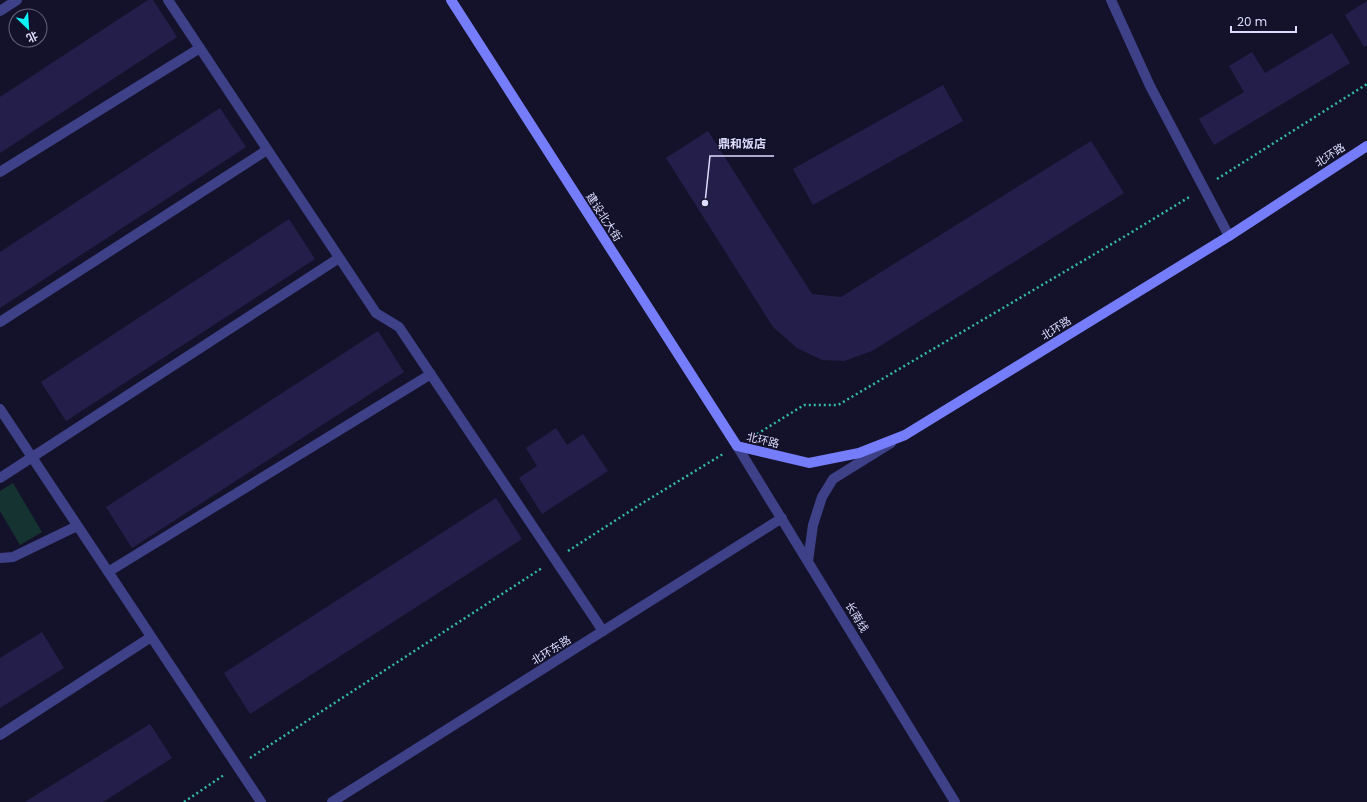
<svg xmlns="http://www.w3.org/2000/svg" width="1367" height="802" viewBox="0 0 1367 802" font-family="Poppins,'Noto Sans SC',sans-serif">
	<style>
		.green { fill: #153431 }
		.building { fill: #241e4b }
		.lines { fill: none; stroke-linecap: round; stroke-linejoin: round }
		.path { stroke: #34baa7; stroke-width: 2.5; stroke-dasharray: 2 3; stroke-linecap: butt }
		.minor { stroke: #3e4188; stroke-width: 10 }
		.tertiary { stroke: #3e4188; stroke-width: 10 }
		.secondary { stroke: #767dfb; stroke-width: 10 }
		.labels { text-anchor: middle; dominant-baseline: central; stroke-width: 3; stroke-linejoin: round; paint-order: stroke }
		.street-label { font-size: 11px; fill: #dddcfe; stroke: #14122a }
		.leader { fill: none; stroke: #dddcfe; stroke-width: 1.5 }
		.callout-dot { fill: #dddcfe; stroke: #14122a; stroke-width: 1.5 }
		.callout-label { font-size: 12px; text-anchor: middle; font-weight: bold; fill: #dddcfe; stroke: #14122a; stroke-width: 3; stroke-linejoin: round; paint-order: stroke }
	</style>
	<rect width="100%" height="100%" fill="#14122a"/>
	<path class="green" d="M 13,483 L 42,532 L 20,545 L 0,511 L 0,491 Z"/>
	<path class="building" d="M 148,0 L 153,0 L 177,37 L 0,153 L 0,97 Z
		M 1367,1 L 1367,45 L 1364,47 L 1345,15 Z
		M 1332,33 L 1350,63 L 1214,145 L 1199,119 L 1244,92 L 1229,66 L 1252,52 L 1265,73 Z
		M 943,85 L 963,121 L 813,205 L 793,169 Z
		M 220,108 L 246,147 L 0,308 L 0,252 Z
		M 708,131 L 812,294 L 841,297 L 1091,141 L 1124,193 L 872,351 L 844,361 L 822,360 L 797,348 L 773,327 L 666,158 Z
		M 289,219 L 315,259 L 66,421 L 41,382 Z
		M 378,331 L 404,372 L 132,548 L 106,507 Z
		M 556,428 L 567,445 L 583,434 L 608,471 L 542,514 L 519,478 L 537,466 L 526,448 Z
		M 496,498 L 522,539 L 250,714 L 224,673 Z
		M 42,632 L 64,668 L 0,708 L 0,658 Z
		M 150,724 L 172,758 L 103,802 L 25,802 Z"/>
	<g class="lines">
		<path class="path" d="M 1217,179 L 1367,84
			M 757,434 L 804,405 L 838,405 L 1127,235 L 1191,196
			M 568,551 L 641,504 L 723,454
			M 250,758 L 542,568
			M 184,802 L 224,775"/>
		<path class="minor" d="M 168,0 L 376,313 L 399,327 L 603,631
			M 1111,0 L 1150,86 L 1229,236
			M 0,11 L 17,0
			M 0,172 L 200,48
			M 0,322 L 267,150
			M 0,409 L 261,802
			M 0,478 L 339,258
			M 0,558 L 13,557 L 77,526
			M 108,572 L 431,374
			M 0,735 L 151,637"/>
		<path class="tertiary" d="M 737,446 L 955,802
			M 808,561 L 813,525 L 822,497 L 833,479 L 891,443
			M 332,802 L 782,518"/>
		<path class="secondary" d="M 451,0 L 737,446 L 809,463 L 859,453 L 905,435 L 1229,236 L 1367,146"/>
	</g>
	<g class="labels">
		<g class="street-label">
			<text transform="translate(1330 155) rotate(-33)">北环路</text>
			<text transform="translate(604 217) rotate(57)">建设北大街</text>
			<text transform="translate(1056 328) rotate(-32)">北环路</text>
			<text transform="translate(763 440) rotate(13)">北环路</text>
			<text transform="translate(857 617) rotate(59)">长南线</text>
			<text transform="translate(551 650) rotate(-32)">北环东路</text>
		</g>
	</g>
	<path class="leader" d="M705 203L710 156H774"/>
	<circle class="callout-dot" cx="705" cy="203" r="4"/>
	<g class="callout-label">
		<text x="742" y="148">鼎和饭店</text>
	</g>
	<g transform="translate(28 28) rotate(155)"><circle r="19" fill="#14122a" stroke="#64637f"/>
	<path d="M0-3L7 15L0 10L-7 15Z" fill="#0ef3f8"/>
	<text y="-6" font-size="11" font-weight="bold" text-anchor="middle" fill="#dddcfe">北</text>
	</g>
	<path d="M1231 26v6h65v-6" fill="none" stroke="#dddcfe" stroke-width="2"/>
	<text x="1237" y="26" font-size="12" fill="#dddcfe" stroke="#14122a" stroke-width="3" paint-order="stroke">20 m</text>
</svg>
